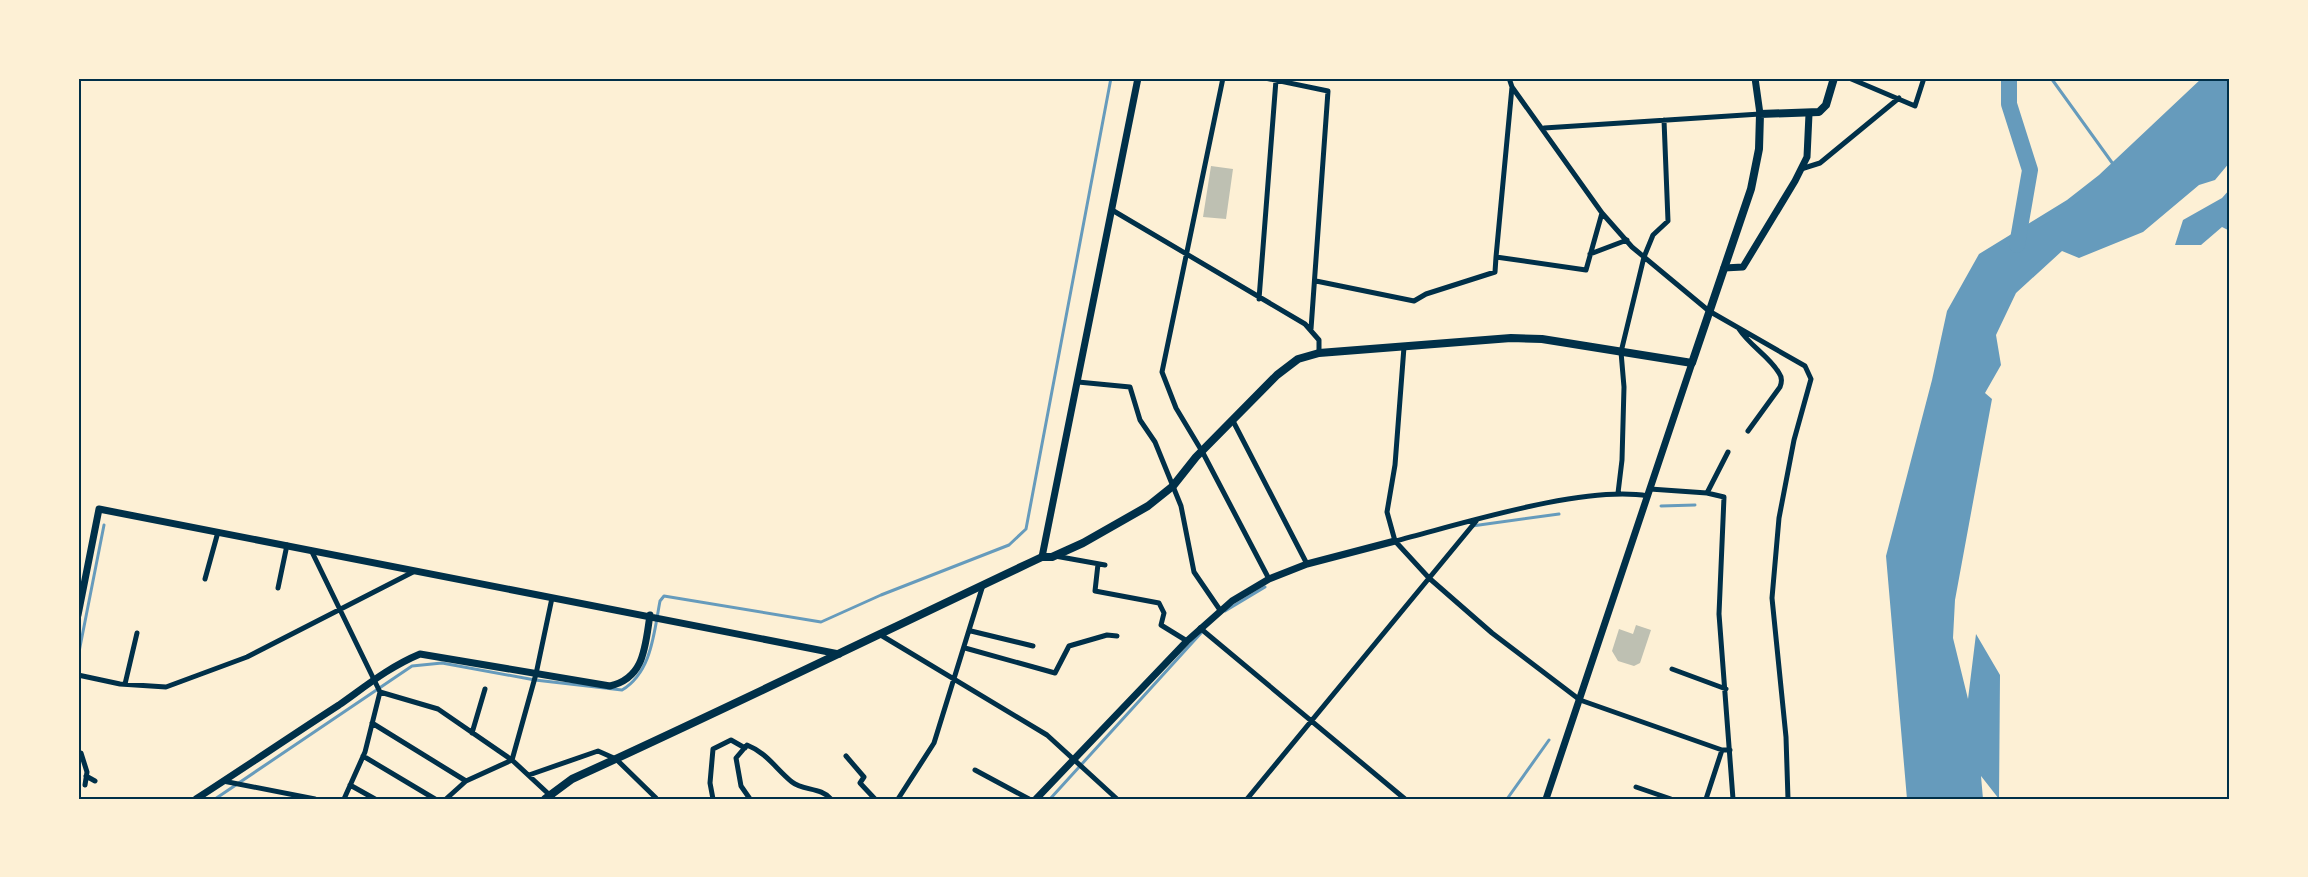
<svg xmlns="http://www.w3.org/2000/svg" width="2308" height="877" viewBox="0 0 2308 877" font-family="Manrope,sans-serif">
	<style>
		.water { fill: #669bbc }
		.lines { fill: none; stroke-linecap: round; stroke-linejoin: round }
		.stream { stroke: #669bbc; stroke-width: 3 }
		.river { stroke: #669bbc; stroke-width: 16 }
		.building { fill: #bec0b2 }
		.minor { stroke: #003049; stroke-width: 5 }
		.tertiary { stroke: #003049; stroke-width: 7 }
		.secondary { stroke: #003049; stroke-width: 8 }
		.neatline { fill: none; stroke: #003049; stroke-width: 2 }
	</style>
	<rect width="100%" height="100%" fill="#fdf0d5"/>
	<path class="water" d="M 2202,78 L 2230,78 L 2230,162 L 2215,180 L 2199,185 L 2143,232 L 2079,258 L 2062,251 L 2016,293 L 1996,335 L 2001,365 L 1985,393 L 1992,399 L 1955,600 L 1953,638 L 1968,699 L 1976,634 L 2000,675 L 1999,799 L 1981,776 L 1983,799 L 1907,799 L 1886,556 L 1932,380 L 1947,311 L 1979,254 L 2067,200 L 2099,175 Z
		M 2230,189 L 2230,231 L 2222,227 L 2201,245 L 2175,245 L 2183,220 L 2222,198 Z"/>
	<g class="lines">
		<path class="stream" d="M 2051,78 L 2113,164
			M 1661,506 L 1695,505
			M 1472,526 L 1559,514
			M 1225,611 L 1265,587
			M 78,657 L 104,525
			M 215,799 L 412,666 L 442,663 L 535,680 L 622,690 C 652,672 654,632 660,601 L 664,596 L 821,622 L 881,595 L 1009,545 L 1026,529 L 1111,78
			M 1050,799 L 1201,633
			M 1507,799 L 1549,740"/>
		<path class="river" d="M 2009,78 L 2009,104 L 2030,170 L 2017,245"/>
	</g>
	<path class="building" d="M 1211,166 L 1233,169 L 1226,219 L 1203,217 Z
		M 1636,625 L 1651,630 L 1640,663 L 1634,666 L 1618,661 L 1612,651 L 1619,629 L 1633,634 Z"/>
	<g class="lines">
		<path class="minor" d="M 1223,78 L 1162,372 L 1176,408 L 1203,453 L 1269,579
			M 1265,78 L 1328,91 L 1311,329
			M 1509,78 L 1512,87 L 1602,213 L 1632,247 L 1709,311 L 1805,366 L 1811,379 L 1794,440 L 1779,518 L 1772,598 L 1786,737 L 1788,799
			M 1849,78 L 1915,106 L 1924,78
			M 1544,128 L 1760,114
			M 1801,169 L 1820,163 L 1899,98
			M 1112,210 L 1305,324 L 1319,340 L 1319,353
			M 1590,254 L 1627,240
			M 1496,257 L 1512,87
			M 1316,281 L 1414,301 L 1426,294 L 1495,272 L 1496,257 L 1586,270 L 1602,213
			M 1259,299 L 1276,80
			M 1739,329 C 1750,346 1769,356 1779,373 C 1782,377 1782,382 1780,387 L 1748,431
			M 1404,347 L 1395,465 L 1387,512 L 1395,541 L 1429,578 L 1492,633 L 1580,700 L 1722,750 L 1730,750
			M 1078,382 L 1130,387 L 1140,420 L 1155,442 L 1181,506 L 1194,572 L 1220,610
			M 1233,421 L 1307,564
			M 1650,489 L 1707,493 L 1724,497 L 1719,614 L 1733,799
			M 1618,493 L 1622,460 L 1624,387 L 1621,352 L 1644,257 L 1653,235 L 1668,221 L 1664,120
			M 1707,493 L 1728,452
			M 1395,541 C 1462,524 1583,485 1648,496
			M 311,550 L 380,692 L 365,752 L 344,799
			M 1055,556 L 1105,565
			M 1098,564 L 1095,591 L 1159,603 L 1164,613 L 1161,625 L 1187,641
			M 205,579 L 218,532
			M 278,588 L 287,545
			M 1200,628 L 1405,799
			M 971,631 L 1033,646
			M 879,634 L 1047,735 L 1117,799
			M 965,648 L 1055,673 L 1069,646 L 1107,635 L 1117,636
			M 1672,669 L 1726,689
			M 78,675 L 120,684 L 166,687 L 247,657 L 415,571
			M 125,684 L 137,633
			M 380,692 L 438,709 L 512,760 L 554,799
			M 372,723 L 466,781
			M 472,733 L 485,689
			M 78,752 L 81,753 L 87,772 L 85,785
			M 363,756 L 435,799
			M 846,756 L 864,777 L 860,783 L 875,799
			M 512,760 L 536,674 L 552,598
			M 975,770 L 1029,799
			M 529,775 L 598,751 L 616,759 L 656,798
			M 86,776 L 95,781
			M 223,781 L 315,799
			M 350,785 L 375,799
			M 1636,787 L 1671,799
			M 446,799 L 466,781 L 512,760
			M 713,799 L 710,783 L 713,749 L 731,740 L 745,748
			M 750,799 L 741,786 L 736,758 L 747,745 C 767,753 776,769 792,782 C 803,791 821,787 831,799
			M 898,799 L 934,743 L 983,585
			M 1247,799 L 1477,520
			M 1706,799 L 1722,750"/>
		<path class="tertiary" d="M 1755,78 L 1760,114
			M 1724,268 L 1743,267 L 1795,181 L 1807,157 L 1809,114
			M 1042,557 L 1138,78
			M 78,615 L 99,509 L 839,654
			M 196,799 C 244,768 291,736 339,705 C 366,686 389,667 420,654 L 610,686 C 645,678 645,646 650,615
			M 1036,799 L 1187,641 L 1232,601 L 1269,579 L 1307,564 L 1395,541
			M 1546,799 L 1692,363"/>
		<path class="secondary" d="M 545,799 L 572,779 C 730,707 885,631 1042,557 L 1052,557 L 1083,543 L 1148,506 L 1173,486 L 1196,457 L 1277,375 L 1298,359 L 1319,353 L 1511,338 L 1542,339 L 1692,363 L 1751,189 L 1759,149 L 1760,114 L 1819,112 L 1826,105 L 1834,78"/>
	</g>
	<rect width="2308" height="877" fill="none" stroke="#fdf0d5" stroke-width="159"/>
	<rect x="80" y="80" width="2148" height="718" class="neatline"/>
</svg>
